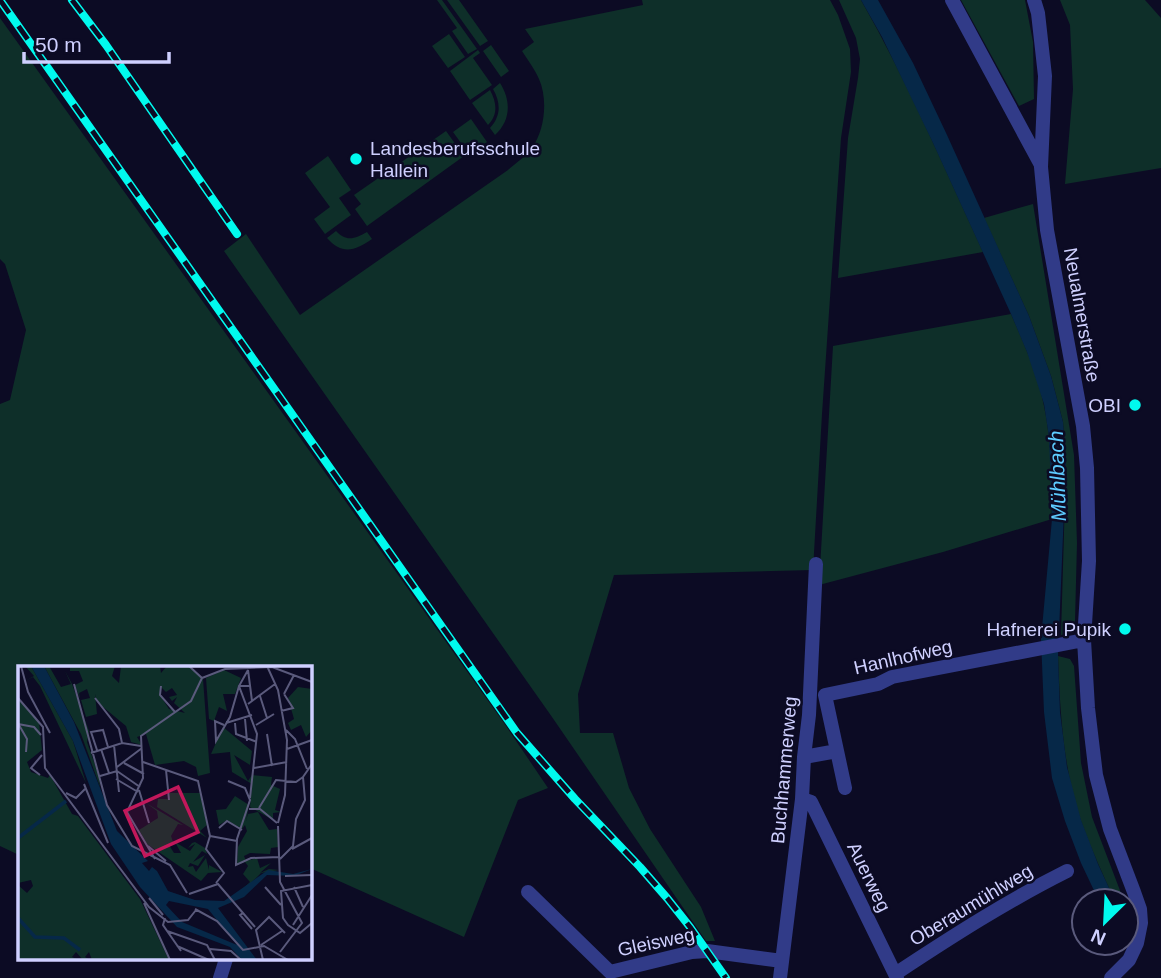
<svg xmlns="http://www.w3.org/2000/svg" width="1161" height="978" viewBox="0 0 1161 978" font-family="Arial,sans-serif">
	<style>
		.green { fill: #0e2f29 }
		.water { fill: #062848 }
		.lines { fill: none; stroke-linecap: round; stroke-linejoin: round }
		.minor { stroke: #313b88; stroke-width: 14 }
		.rail-casing { stroke: #00faee; stroke-width: 8 }
		.rail { stroke: #0c0b24; stroke-width: 5; stroke-dasharray: 16; stroke-linecap: butt }
		.poi-dot { fill: #00faee; stroke: #0c0b24; stroke-width: 2.5 }
		.labels { text-anchor: middle; dominant-baseline: central; stroke-width: 5; stroke-linejoin: round; paint-order: stroke }
		.poi-label { font-size: 19px; fill: #cfd0ff; stroke: #0c0b24; text-anchor: end }
		.street-label { font-size: 19px; fill: #cfd0ff; stroke: #0c0b24 }
		.water-label { font-size: 21px; font-style: italic; fill: #5dcbff; stroke: #0c0b24 }
		.inset-river { fill: none; stroke: #062848; stroke-width: 3.5 }
		.inset-road { fill: none; stroke: #5a5a7c; stroke-width: 2 }
		.view { fill: #c2185b; fill-opacity: 0.15; stroke: #c2185b; stroke-width: 3.5 }
		.inset-edge { fill: none; stroke: #cfd0ff; stroke-width: 3.5 }
	</style>
	<rect width="100%" height="100%" fill="#0c0b24"/>
	<path class="green" d="M 437,0 L 442,0 L 477,49 L 468,54 L 452,31 L 457,28 Z
		M 447,0 L 459,0 L 488,41 L 480,46 Z
		M 642,0 L 830,0 L 838,15 L 850,49 L 851,72 L 841,138 L 822,414 L 813,570 L 614,575 L 578,694 L 580,733 L 613,733 L 629,788 L 650,829 L 701,907 L 715,941 L 706,941 L 552,717 L 224,251 L 246,234 L 300,315 L 508,170 C 516,163 526,156 532,148 C 545,130 548,99 539,79 C 535,70 528,60 522,51 L 534,42 L 525,29 L 643,5 Z
		M 839,0 L 861,0 C 907,81 944,167 983,252 L 838,278 L 848,138 L 858,78 L 860,59 L 856,38 Z
		M 961,0 L 1025,0 L 1033,42 L 1034,99 L 1019,106 Z
		M 1060,0 L 1145,0 L 1161,18 L 1161,168 L 1065,184 L 1073,89 L 1070,25 Z
		M 0,18 L 504,723 L 548,788 L 518,800 L 464,937 L 310,868 L 310,668 L 19,668 L 19,855 L 0,846 L 0,404 L 10,400 L 26,330 L 5,264 L 0,259 Z
		M 449,34 L 465,57 L 448,68 L 432,46 Z
		M 491,45 L 509,71 L 501,77 L 483,51 Z
		M 478,50 L 480,53 L 473,58 L 492,85 L 470,100 L 450,71 Z
		M 500,83 C 512,102 510,121 495,135 L 490,128 C 501,116 501,103 493,89 Z
		M 490,90 C 497,103 498,115 488,125 L 472,103 Z
		M 471,119 L 487,142 L 469,154 L 453,132 Z
		M 446,131 L 464,156 L 367,226 L 355,209 L 361,204 L 354,195 Z
		M 328,156 L 351,190 L 339,198 L 351,215 L 325,234 L 314,219 L 330,207 L 305,173 Z
		M 1033,204 L 1074,455 L 1077,543 L 1075,621 C 1072,630 1070,633 1061,635 L 1066,463 L 1063,422 L 1051,376 L 1029,316 L 984,218 Z
		M 336,231 C 346,242 355,239 367,232 L 372,239 C 355,251 342,255 327,238 Z
		M 1011,314 C 1024,344 1038,374 1044,406 C 1052,443 1051,481 1052,519 L 943,552 L 819,585 L 833,346 Z
		M 1058,656 L 1070,659 L 1074,666 L 1081,763 L 1092,817 L 1124,901 L 1115,901 C 1103,875 1091,849 1081,821 C 1063,768 1060,712 1058,656 Z"/>
	<path class="water" d="M 861,0 L 878,0 L 913,63 L 947,135 L 1029,316 L 1051,376 L 1063,422 L 1066,463 L 1058,656 L 1060,712 L 1067,767 L 1081,820 L 1098,864 L 1115,901 L 1099,901 L 1081,863 L 1065,821 L 1052,778 L 1044,712 L 1041,639 L 1052,519 L 1049,437 L 1044,404 L 1027,352 L 1011,314 L 933,143 L 882,37 Z"/>
	<g class="lines">
		<path class="minor" d="M 952,0 L 1041,165
			M 1034,0 L 1038,13 L 1045,76 L 1041,167 L 1047,230 L 1083,426 L 1087,468 L 1089,561 L 1084,640 L 1088,708 L 1096,775 L 1110,829 L 1134,892 L 1140,909 L 1141,923 L 1137,943 L 1129,960 L 1111,978
			M 804,757 L 837,751
			M 845,788 L 825,695 L 878,684 L 892,677 L 1084,640
			M 802,799 L 811,802 L 897,978
			M 528,892 L 610,972 L 692,952 L 707,951 L 782,961
			M 895,974 C 951,937 1007,901 1067,871
			M 220,978 L 226,959
			M 780,978 L 802,799 L 804,757 L 809,715 L 816,564"/>
		<defs>
			<path id="rail" d="M 0,0 L 517,733 L 575,799 L 640,867 L 667,898 L 690,927 L 726,978
				M 72,0 L 106,45 L 237,234"/>
		</defs>
		<use href="#rail" class="rail-casing"/>
		<use href="#rail" class="rail"/>
	</g>
	<g class="poi-dot">
		<circle cx="356" cy="159" r="7"/>
		<circle cx="1135" cy="405" r="7"/>
		<circle cx="1125" cy="629" r="7"/>
	</g>
	<g class="labels">
		<g class="poi-label">
			<text x="370" y="148" text-anchor="start">Landesberufsschule<tspan x="370" dy="22">Hallein</tspan></text>
			<text x="1121" y="405">OBI</text>
			<text x="1111" y="629">Hafnerei Pupik</text>
		</g>
		<g class="street-label">
			<text transform="translate(1082 315) rotate(80)">Neualmerstraße</text>
			<text transform="translate(903 657) rotate(-13)">Hanlhofweg</text>
			<text transform="translate(784 770) rotate(-85)">Buchhammerweg</text>
			<text transform="translate(869 877) rotate(64)">Auerweg</text>
			<text transform="translate(971 905) rotate(-31)">Oberaumühlweg</text>
			<text transform="translate(656 942) rotate(-12)">Gleisweg</text>
		</g>
		<g class="water-label">
			<text transform="translate(1057 476) rotate(-92)">Mühlbach</text>
		</g>
	</g>
	<g transform="translate(18 666)">
		<rect width="294" height="294" fill="#0c0b24"/>
		<path d="M 7,0 L 13,0 L 55,75 L 68,117 L 22,20 L 15,11 L 7,15 L 16,10 ZM 26,0 L 31,0 L 43,21 L 53,18 L 47,5 L 54,18 L 71,65 L 69,76 L 81,110 L 82,121 L 63,68 ZM 97,0 L 94,10 L 101,17 L 103,0 L 142,0 L 143,7 L 149,0 L 170,0 L 185,13 L 192,107 L 180,110 L 178,101 L 166,95 L 137,99 L 128,68 L 119,71 L 124,79 L 113,76 L 108,60 L 79,36 L 77,28 L 79,48 L 68,51 L 63,34 L 72,32 L 69,23 L 61,27 L 62,33 L 57,19 L 65,15 L 61,5 L 52,5 L 52,1 ZM 143,21 L 148,26 L 154,22 L 159,29 L 151,31 L 154,35 L 159,31 L 156,37 L 167,47 L 151,43 L 142,29 ZM 206,4 L 223,12 L 217,28 L 205,28 L 209,45 L 201,41 L 196,55 L 191,53 L 188,12 ZM 280,21 L 294,23 L 294,64 L 288,71 L 283,59 L 273,64 L 270,57 L 276,53 L 270,32 ZM 0,33 L 21,56 L 24,84 L 9,96 L 13,106 L 30,112 L 32,109 L 54,148 L 60,150 L 122,233 L 151,294 L 74,294 L 71,286 L 67,291 L 72,294 L 65,294 L 58,286 L 54,291 L 61,294 L 0,294 L 0,219 L 9,227 L 15,220 L 13,214 L 0,217 ZM 205,61 L 234,85 L 232,99 L 216,89 L 230,115 L 234,109 L 254,111 L 253,119 L 262,123 L 257,144 L 263,146 L 255,147 L 255,154 L 232,141 L 234,118 L 214,106 L 212,86 L 193,88 ZM 151,127 L 182,127 L 189,159 L 182,165 L 189,172 L 139,141 L 140,133 L 150,133 ZM 217,130 L 231,139 L 228,155 L 230,148 L 240,146 L 251,164 L 259,163 L 260,181 L 253,182 L 252,188 L 232,187 L 226,190 L 228,195 L 239,192 L 242,202 L 253,197 L 242,207 L 251,203 L 261,204 L 243,207 L 228,222 L 215,232 L 232,216 L 225,208 L 230,200 L 227,196 L 219,199 L 220,181 L 229,165 L 227,159 L 224,163 L 209,154 L 201,159 L 198,144 L 208,143 ZM 128,137 L 165,159 L 160,158 L 153,170 L 155,176 L 151,179 L 156,187 L 163,187 L 157,176 L 172,185 L 177,178 L 170,182 L 174,177 L 177,176 L 187,182 L 189,188 L 184,185 L 175,196 L 187,189 L 180,200 L 172,197 L 170,201 L 175,200 L 178,206 L 188,192 L 191,204 L 191,199 L 204,206 L 190,207 L 183,215 L 129,178 L 121,164 L 140,152 L 139,145 Z" fill="#0e2f29" fill-rule="evenodd"/>
		<path d="M 13,0 L 26,0 L 56,56 L 99,165 L 130,195 L 124,197 L 131,205 L 134,201 L 139,205 L 150,225 L 177,234 L 206,235 L 250,204 L 275,208 L 294,203 L 276,210 L 249,209 L 226,231 L 200,242 L 239,294 L 224,294 L 212,281 L 159,261 L 122,221 L 93,178 L 55,75 ZM 151,235 L 190,243 L 219,279 L 164,256 L 148,239 Z" fill="#062848" fill-rule="evenodd"/>
		<path class="inset-river" d="M 0,172 L 48,135M 0,252 L 17,271 L 46,272 L 62,284"/>
		<path class="inset-road" d="M 3,0 L 10,26 L 32,67M 171,0 L 184,12 L 207,3 L 254,1 L 294,16M 249,0 L 260,24 L 269,74 L 267,129 L 260,157M 230,4 L 221,20 L 239,68 L 232,132M 230,4 L 234,35M 56,18 L 89,139 L 114,180 L 152,199 L 169,227M 143,20 L 142,29 L 157,46M 266,28 L 276,9M 242,30 L 249,52M 0,32 L 25,61 L 27,102 L 131,241 L 150,256 L 170,254 L 178,244M 77,32 L 101,63 L 104,77M 230,38 L 257,18M 263,45 L 275,42 L 266,28M 227,53 L 229,75M 208,57 L 234,49M 217,57 L 218,68 L 239,76M 0,58 L 16,61 L 23,69M 1,59 L 9,73 L 8,86M 206,59 L 197,55 L 198,75 L 212,51 L 221,20 L 232,20M 238,59 L 256,48M 268,64 L 277,73 L 289,103M 249,68 L 254,100M 96,79 L 101,126M 83,83 L 91,107M 269,83 L 294,74M 79,84 L 73,66 L 85,64 L 90,81M 73,87 L 104,77 L 123,80M 125,96 L 180,115 L 192,170 L 188,183 L 206,207 L 198,217M 106,97 L 126,108M 99,101 L 124,82M 236,102 L 269,96M 148,104 L 151,134M 22,109 L 13,102 L 24,89M 82,110 L 99,105 L 122,121M 98,113 L 120,126M 210,115 L 227,122 L 232,134 L 219,173 L 218,199 L 233,192 L 261,191M 66,118 L 90,177M 121,124 L 131,157M 48,127 L 58,132 L 67,123M 241,142 L 258,114 L 278,116 L 285,111M 231,143 L 242,143 L 259,157M 260,160 L 262,216 L 284,257 L 262,286M 201,162 L 209,155 L 224,164M 192,170 L 219,175M 130,180 L 148,195M 274,183 L 294,172M 137,193 L 109,146 L 125,112 L 123,70 L 173,35 L 184,12M 262,193 L 275,180 L 278,153 L 287,134 L 285,111 L 294,98M 267,210 L 294,209M 294,219 L 263,225 L 265,252 L 270,259 L 282,267 L 294,257M 247,221 L 263,239M 276,221 L 285,241M 171,228 L 200,218 L 237,261M 131,232 L 145,249M 126,237 L 152,294M 177,243 L 199,255 L 225,284 L 246,280 L 270,294M 225,247 L 222,249 L 234,263M 147,252 L 145,259 L 163,285M 275,259 L 294,229M 149,265 L 189,279 L 197,294M 243,279 L 264,265M 159,280 L 191,294M 192,283 L 213,285 L 223,294M 245,294 L 238,264 L 251,251 L 267,267"/>
		<path class="view" d="M 160,121 L 180,166 L 127,190 L 107,145 Z"/>
		<rect width="294" height="294" class="inset-edge"/>
	</g>
	<g transform="translate(1105 922) rotate(204)"><circle r="33" fill="#0c0b24" stroke="#5a5a7c" stroke-width="2"/>
	<path d="M0-5L12 26L0 18L-12 26Z" fill="#00faee"/>
	<text y="-10" font-size="19" font-weight="bold" text-anchor="middle" fill="#cfd0ff">N</text>
	</g>
	<path d="M24 52v10h145v-10" fill="none" stroke="#cfd0ff" stroke-width="3.5"/>
	<text x="35" y="52" font-size="21" fill="#cfd0ff" stroke="#0c0b24" stroke-width="5" paint-order="stroke">50 m</text>
</svg>
